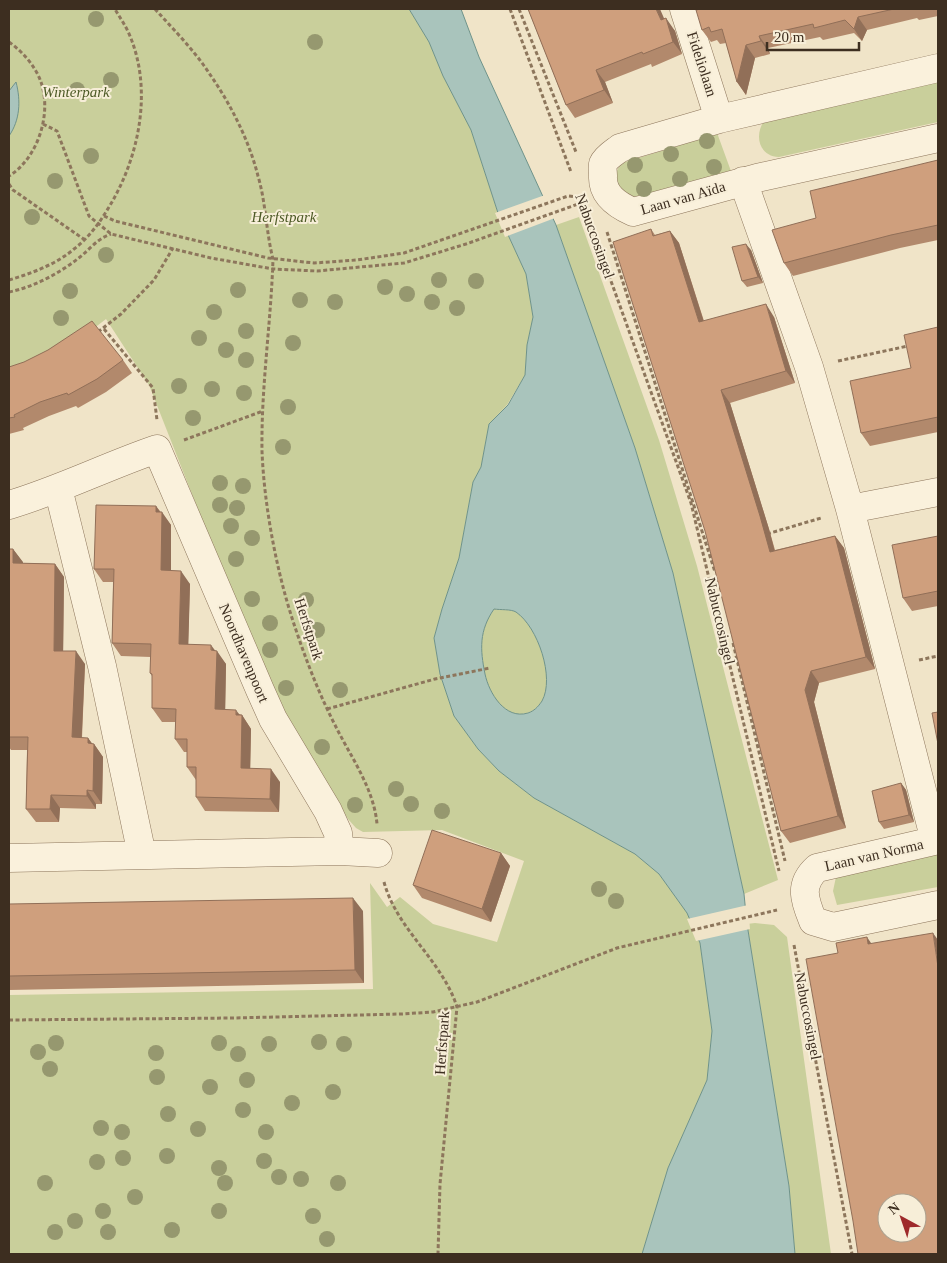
<svg xmlns="http://www.w3.org/2000/svg" width="947" height="1263" viewBox="0 0 947 1263" font-family="Georgia,serif">
	<style>
		.green { fill: #c9cf9b }
		.water { fill: #a9c4bc; stroke: #6f938a; fill-rule: evenodd }
		.pier { fill: #f0e4c8 }
		.lines { fill: none; stroke-linecap: round; stroke-linejoin: round }
		.minor-casing { stroke: #8d765c; stroke-width: 29 }
		.path { stroke: #8d765c; stroke-width: 3; stroke-dasharray: 4 2.5; stroke-linecap: butt }
		.minor { stroke: #faf1dc; stroke-width: 28 }
		.tree { fill: #96986f }
		.wall { fill: #b2896c }
		.shaded-wall { fill: #916f58 }
		.building { fill: #cf9f7d; stroke: #916f58; fill-rule: evenodd }
		.labels { text-anchor: middle; dominant-baseline: central; stroke-width: 4; stroke-linejoin: round; paint-order: stroke }
		.street-label { font-size: 15px; fill: #3d2e20; stroke: #f7eed8 }
		.park-label { font-size: 15px; font-style: italic; fill: #4d5a26; stroke: #f7eed8 }
	</style>
	<rect width="100%" height="100%" fill="#f0e4c8"/>
	<path class="green" d="M 9,9 L 409,9 L 429,42 L 443,76 L 471,130 L 498,213 L 526,274 L 533,317 L 527,345 L 525,375 L 507,405 L 489,424 L 481,467 L 473,482 L 459,558 L 442,609 L 434,638 L 440,674 L 454,716 L 478,749 L 499,771 L 534,798 L 635,854 L 659,874 L 687,913 L 700,943 L 712,1031 L 707,1080 L 668,1168 L 642,1254 L 9,1254 L 9,995 L 373,989 L 370,883 L 387,907 L 400,897 L 433,924 L 497,942 L 524,861 L 442,830 L 363,832 L 356,828 L 348,819 L 291,730 L 225,578 L 149,385 L 106,319 L 93,329 L 9,371 Z
		M 938,81 L 938,122 L 779,157 C 759,156 754,136 764,121 Z
		M 716,130 L 732,174 L 697,185 L 688,182 L 637,197 L 623,194 L 615,183 C 616,173 616,167 625,162 L 681,145 L 685,141 Z
		M 579,217 L 659,440 L 697,566 L 778,880 L 744,894 L 673,573 L 635,448 L 556,225 Z
		M 494,609 C 500,610 511,609 516,612 C 538,627 555,678 542,701 C 538,707 534,711 527,713 C 504,720 489,693 485,674 C 480,649 479,631 494,609 Z
		M 938,851 L 938,887 L 837,905 L 833,891 L 836,877 Z
		M 755,923 L 774,925 L 787,937 L 831,1254 L 795,1254 L 789,1186 L 747,924 Z"/>
	<path class="water" d="M 409,9 L 461,9 L 479,57 L 556,225 L 635,448 L 673,573 L 744,894 L 747,924 L 789,1186 L 795,1254 L 642,1254 L 668,1168 L 707,1080 L 712,1031 L 700,943 L 687,913 L 659,874 L 635,854 L 534,798 L 499,771 L 478,749 L 454,716 L 440,674 L 434,638 L 442,609 L 459,558 L 473,482 L 481,467 L 489,424 L 508,405 L 525,375 L 527,345 L 533,317 L 526,274 L 498,213 L 471,130 L 443,76 L 429,42 ZM 494,609 C 500,610 511,609 516,612 C 538,627 555,678 542,701 C 538,707 534,711 528,713 C 505,720 489,693 485,674 C 480,649 479,631 494,609 Z
		M 16,82 C 21,101 20,120 9,136 L 9,91 Z"/>
	<path class="pier" d="M 545,195 L 555,218 L 505,237 L 495,213 Z
		M 748,905 L 750,929 L 696,941 L 687,919 Z"/>
	<g class="lines">
		<defs>
			<path id="minor" d="M 684,9 L 719,119
				M 938,68 L 719,119 L 620,148 C 615,152 606,157 603,164 C 602,167 603,173 603,176 C 602,195 617,205 633,212 L 757,178 L 938,138
				M 743,181 L 809,367 L 850,509 L 935,841
				M 58,488 L 102,666 L 142,855
				M 9,505 C 60,490 107,466 157,449 L 260,690 L 273,719 L 328,811 L 338,833 L 340,851
				M 850,509 L 938,492
				M 938,840 L 817,868 C 798,885 805,901 813,921 L 833,927 L 938,905
				M 9,858 L 340,851 L 378,853"/>
		</defs>
		<use href="#minor" class="minor-casing"/>
		<path class="path" d="M 155,9 C 173,29 194,50 209,73 C 230,103 249,140 258,176 C 266,203 266,232 273,259 C 271,323 261,387 262,451 C 264,504 276,568 292,618 C 304,655 318,692 336,727 C 351,757 374,789 377,824
			M 510,9 L 571,172
			M 519,9 L 576,152
			M 9,42 C 20,50 30,60 37,73 C 55,106 40,157 9,176
			M 43,124 L 57,131 L 89,216 L 111,234 L 211,258 L 273,269 L 317,271 L 404,263 L 466,244 L 581,203
			M 9,184 L 13,190 L 85,240
			M 104,216 L 115,221 L 268,258 L 314,263 L 357,260 L 404,253 L 568,196 L 577,197
			M 589,220 L 691,503 L 779,871
			M 607,232 L 715,572
			M 9,280 C 32,273 55,265 74,249 C 91,236 102,219 112,202 C 140,153 152,89 130,36 C 126,26 120,18 115,9
			M 9,292 C 34,287 60,273 80,257 C 90,249 98,238 111,234
			M 104,329 L 153,388 L 157,420
			M 98,332 L 121,314 L 154,280 L 173,248
			M 838,361 L 908,346
			M 184,440 L 263,411
			M 767,534 L 821,518
			M 733,643 L 785,861
			M 919,660 L 938,656
			M 327,709 L 435,679 L 490,668
			M 384,882 C 397,930 442,960 457,1007 L 440,1184 L 438,1254
			M 794,945 L 852,1254
			M 9,1020 L 233,1018 L 401,1014 L 433,1012 L 477,1002 L 617,948 L 777,910"/>
		<use href="#minor" class="minor"/>
	</g>
	<g class="tree">
		<circle cx="96" cy="19" r="8"/>
		<circle cx="315" cy="42" r="8"/>
		<circle cx="111" cy="80" r="8"/>
		<circle cx="77" cy="90" r="8"/>
		<circle cx="707" cy="141" r="8"/>
		<circle cx="671" cy="154" r="8"/>
		<circle cx="91" cy="156" r="8"/>
		<circle cx="635" cy="165" r="8"/>
		<circle cx="714" cy="167" r="8"/>
		<circle cx="680" cy="179" r="8"/>
		<circle cx="55" cy="181" r="8"/>
		<circle cx="644" cy="189" r="8"/>
		<circle cx="32" cy="217" r="8"/>
		<circle cx="106" cy="255" r="8"/>
		<circle cx="439" cy="280" r="8"/>
		<circle cx="476" cy="281" r="8"/>
		<circle cx="385" cy="287" r="8"/>
		<circle cx="238" cy="290" r="8"/>
		<circle cx="70" cy="291" r="8"/>
		<circle cx="407" cy="294" r="8"/>
		<circle cx="300" cy="300" r="8"/>
		<circle cx="335" cy="302" r="8"/>
		<circle cx="432" cy="302" r="8"/>
		<circle cx="457" cy="308" r="8"/>
		<circle cx="214" cy="312" r="8"/>
		<circle cx="61" cy="318" r="8"/>
		<circle cx="246" cy="331" r="8"/>
		<circle cx="199" cy="338" r="8"/>
		<circle cx="293" cy="343" r="8"/>
		<circle cx="226" cy="350" r="8"/>
		<circle cx="246" cy="360" r="8"/>
		<circle cx="179" cy="386" r="8"/>
		<circle cx="212" cy="389" r="8"/>
		<circle cx="244" cy="393" r="8"/>
		<circle cx="288" cy="407" r="8"/>
		<circle cx="193" cy="418" r="8"/>
		<circle cx="283" cy="447" r="8"/>
		<circle cx="220" cy="483" r="8"/>
		<circle cx="243" cy="486" r="8"/>
		<circle cx="220" cy="505" r="8"/>
		<circle cx="237" cy="508" r="8"/>
		<circle cx="231" cy="526" r="8"/>
		<circle cx="252" cy="538" r="8"/>
		<circle cx="236" cy="559" r="8"/>
		<circle cx="252" cy="599" r="8"/>
		<circle cx="306" cy="600" r="8"/>
		<circle cx="270" cy="623" r="8"/>
		<circle cx="317" cy="630" r="8"/>
		<circle cx="270" cy="650" r="8"/>
		<circle cx="286" cy="688" r="8"/>
		<circle cx="340" cy="690" r="8"/>
		<circle cx="322" cy="747" r="8"/>
		<circle cx="396" cy="789" r="8"/>
		<circle cx="411" cy="804" r="8"/>
		<circle cx="355" cy="805" r="8"/>
		<circle cx="442" cy="811" r="8"/>
		<circle cx="599" cy="889" r="8"/>
		<circle cx="616" cy="901" r="8"/>
		<circle cx="319" cy="1042" r="8"/>
		<circle cx="56" cy="1043" r="8"/>
		<circle cx="219" cy="1043" r="8"/>
		<circle cx="269" cy="1044" r="8"/>
		<circle cx="344" cy="1044" r="8"/>
		<circle cx="38" cy="1052" r="8"/>
		<circle cx="156" cy="1053" r="8"/>
		<circle cx="238" cy="1054" r="8"/>
		<circle cx="50" cy="1069" r="8"/>
		<circle cx="157" cy="1077" r="8"/>
		<circle cx="247" cy="1080" r="8"/>
		<circle cx="210" cy="1087" r="8"/>
		<circle cx="333" cy="1092" r="8"/>
		<circle cx="292" cy="1103" r="8"/>
		<circle cx="243" cy="1110" r="8"/>
		<circle cx="168" cy="1114" r="8"/>
		<circle cx="101" cy="1128" r="8"/>
		<circle cx="198" cy="1129" r="8"/>
		<circle cx="122" cy="1132" r="8"/>
		<circle cx="266" cy="1132" r="8"/>
		<circle cx="167" cy="1156" r="8"/>
		<circle cx="123" cy="1158" r="8"/>
		<circle cx="264" cy="1161" r="8"/>
		<circle cx="97" cy="1162" r="8"/>
		<circle cx="219" cy="1168" r="8"/>
		<circle cx="279" cy="1177" r="8"/>
		<circle cx="301" cy="1179" r="8"/>
		<circle cx="45" cy="1183" r="8"/>
		<circle cx="225" cy="1183" r="8"/>
		<circle cx="338" cy="1183" r="8"/>
		<circle cx="135" cy="1197" r="8"/>
		<circle cx="103" cy="1211" r="8"/>
		<circle cx="219" cy="1211" r="8"/>
		<circle cx="313" cy="1216" r="8"/>
		<circle cx="75" cy="1221" r="8"/>
		<circle cx="172" cy="1230" r="8"/>
		<circle cx="55" cy="1232" r="8"/>
		<circle cx="108" cy="1232" r="8"/>
		<circle cx="327" cy="1239" r="8"/>
	</g>
	<path class="wall" d="M 528,9 L 664,19 L 675,31 L 682,54 L 652,67 L 651,64 L 605,82 L 613,103 L 575,118 L 566,105 Z
		M 701,9 L 938,9 L 938,16 L 919,20 L 917,18 L 867,30 L 862,41 L 854,33 L 823,40 L 820,37 L 768,48 L 770,54 L 755,58 L 746,95 L 737,82 L 726,43 L 720,44 L 717,40 L 711,42 L 702,30 Z
		M 938,160 L 938,240 L 900,248 L 793,276 L 784,263 L 816,218 Z
		M 651,229 L 655,235 L 670,231 L 679,243 L 704,321 L 774,317 L 795,383 L 730,403 L 769,529 L 775,550 L 835,536 L 844,548 L 875,669 L 819,683 L 814,702 L 846,828 L 790,843 L 781,831 Z
		M 751,250 L 763,283 L 747,287 L 742,281 Z
		M 938,327 L 938,432 L 870,446 L 861,433 L 911,368 Z
		M 123,360 L 132,373 L 106,392 L 78,408 L 76,406 L 49,416 L 23,428 L 24,430 L 9,434 L 9,367 Z
		M 156,506 L 171,525 L 171,570 L 190,584 L 188,644 L 215,651 L 226,664 L 225,709 L 242,715 L 251,729 L 250,769 L 280,782 L 279,812 L 205,811 L 196,797 L 196,780 L 187,767 L 187,752 L 184,752 L 175,739 L 176,722 L 162,722 L 152,708 L 152,676 L 150,673 L 151,657 L 121,656 L 112,643 L 113,582 L 103,582 L 94,569 Z
		M 938,536 L 938,606 L 912,611 L 903,598 Z
		M 9,549 L 13,549 L 23,563 L 55,564 L 64,577 L 63,651 L 85,664 L 82,738 L 88,738 L 92,744 L 94,744 L 103,757 L 102,804 L 96,804 L 96,809 L 60,808 L 59,822 L 36,822 L 26,809 L 27,750 L 11,750 L 9,747 Z
		M 901,783 L 906,790 L 914,822 L 884,829 L 879,822 Z
		M 501,853 L 510,866 L 491,922 L 422,898 L 413,885 Z
		M 9,904 L 363,911 L 364,983 L 9,990 Z"/>
	<path class="shaded-wall" d="M 656,9 L 660,9 L 670,32 L 661,20 Z
		M 858,17 L 867,30 L 862,41 L 854,29 Z
		M 666,18 L 675,31 L 682,54 L 673,42 Z
		M 759,36 L 768,48 L 770,54 L 761,41 Z
		M 746,45 L 755,58 L 746,95 L 737,82 Z
		M 596,70 L 605,82 L 613,103 L 604,90 Z
		M 670,231 L 679,243 L 708,335 L 699,322 Z
		M 746,244 L 751,250 L 763,283 L 758,277 Z
		M 766,304 L 774,317 L 795,383 L 786,371 Z
		M 721,390 L 730,403 L 769,529 L 778,564 L 770,552 Z
		M 156,506 L 162,515 L 162,512 L 171,525 L 171,583 L 161,570 L 156,512 Z
		M 835,536 L 844,548 L 875,669 L 866,657 Z
		M 13,549 L 23,562 L 22,576 L 13,563 Z
		M 55,564 L 64,577 L 63,664 L 54,651 Z
		M 181,571 L 190,584 L 188,657 L 179,644 Z
		M 211,645 L 217,653 L 217,651 L 226,664 L 225,722 L 215,709 Z
		M 76,651 L 85,664 L 81,751 L 72,737 Z
		M 811,671 L 819,683 L 814,702 L 846,828 L 838,816 L 805,690 Z
		M 236,710 L 242,718 L 242,715 L 251,729 L 250,781 L 241,768 Z
		M 88,738 L 94,746 L 94,744 L 103,757 L 102,804 L 93,791 L 88,743 Z
		M 271,769 L 280,782 L 279,812 L 270,799 Z
		M 901,783 L 906,790 L 914,822 L 909,815 Z
		M 87,790 L 96,804 L 96,809 L 87,796 Z
		M 51,795 L 60,808 L 59,822 L 50,809 Z
		M 501,853 L 510,866 L 491,922 L 482,909 Z
		M 353,898 L 363,911 L 364,983 L 355,970 Z
		M 933,933 L 938,940 L 938,967 Z
		M 867,937 L 875,949 L 868,944 Z"/>
	<path class="building" d="M 528,9 L 656,9 L 661,20 L 666,18 L 673,42 L 643,54 L 642,52 L 596,70 L 604,90 L 566,105 Z
		M 701,9 L 894,9 L 858,17 L 854,29 L 845,20 L 814,28 L 813,24 L 759,36 L 761,41 L 746,45 L 737,82 L 722,29 L 711,32 L 709,27 L 702,30 L 696,10 Z
		M 938,160 L 938,225 L 891,235 L 784,263 L 772,230 L 816,218 L 810,191 Z
		M 651,229 L 653,236 L 670,231 L 699,322 L 766,304 L 786,371 L 721,390 L 760,516 L 770,552 L 835,536 L 866,657 L 811,671 L 805,690 L 838,816 L 781,831 L 705,531 L 613,242 Z
		M 746,244 L 758,277 L 742,281 L 732,247 Z
		M 92,321 L 123,360 L 97,379 L 68,395 L 67,393 L 40,402 L 14,415 L 15,417 L 9,418 L 9,367 L 24,362 L 48,350 Z
		M 938,327 L 938,417 L 861,433 L 850,381 L 911,368 L 904,335 Z
		M 96,505 L 156,506 L 156,512 L 162,512 L 161,570 L 181,571 L 179,644 L 211,645 L 211,650 L 217,651 L 215,709 L 236,710 L 236,715 L 242,715 L 241,768 L 271,769 L 270,799 L 196,797 L 196,767 L 187,767 L 187,739 L 175,739 L 176,709 L 152,708 L 152,674 L 150,673 L 151,644 L 112,643 L 114,569 L 94,569 Z
		M 938,536 L 938,591 L 903,598 L 892,545 Z
		M 9,549 L 13,549 L 13,563 L 55,564 L 54,651 L 76,651 L 72,737 L 88,738 L 88,743 L 94,744 L 93,791 L 87,790 L 87,796 L 51,795 L 50,809 L 26,809 L 28,737 L 9,737 Z
		M 938,712 L 938,744 L 932,713 Z
		M 901,783 L 909,815 L 879,822 L 872,791 Z
		M 432,830 L 501,853 L 482,909 L 413,885 Z
		M 353,898 L 355,970 L 9,976 L 9,904 Z
		M 933,933 L 938,967 L 938,1254 L 858,1254 L 853,1221 L 806,959 L 838,953 L 836,943 L 867,937 L 868,944 ZM 887,1203 L 917,1203 L 917,1233 L 887,1233 Z"/>
	<g class="labels">
		<g class="street-label">
			<text transform="translate(702 64) rotate(72)">Fideliolaan</text>
			<text transform="translate(683 198) rotate(-16)">Laan van Aïda</text>
			<text transform="translate(595 236) rotate(70)">Nabuccosingel</text>
			<text transform="translate(720 621) rotate(77)">Nabuccosingel</text>
			<text transform="translate(309 629) rotate(72)">Herfstpark</text>
			<text transform="translate(244 653) rotate(67)">Noordhavenpoort</text>
			<text transform="translate(874 855) rotate(-13)">Laan van Norma</text>
			<text transform="translate(808 1016) rotate(79)">Nabuccosingel</text>
			<text transform="translate(442 1043) rotate(-86)">Herfstpark</text>
		</g>
		<g class="park-label">
			<text x="76" y="92">Winterpark</text>
			<text x="284" y="217">Herfstpark</text>
		</g>
	</g>
	<rect width="947" height="1263" fill="none" stroke="#3d2e20" stroke-width="20"/>
	<g transform="translate(902 1218) rotate(320)"><circle r="24" fill="#f7eed8" stroke="#ada18e"/>
	<path d="M0-4L9 19L0 12L-9 19Z" fill="#9e2a2b"/>
	<text y="-8" font-size="14" font-weight="bold" text-anchor="middle" fill="#3d2e20">N</text>
	</g>
	<path d="M767 42v8h92v-8" fill="none" stroke="#3d2e20" stroke-width="2.5"/>
	<text x="774" y="42" font-size="15" fill="#3d2e20" stroke="#f7eed8" stroke-width="4" paint-order="stroke">20 m</text>
</svg>
